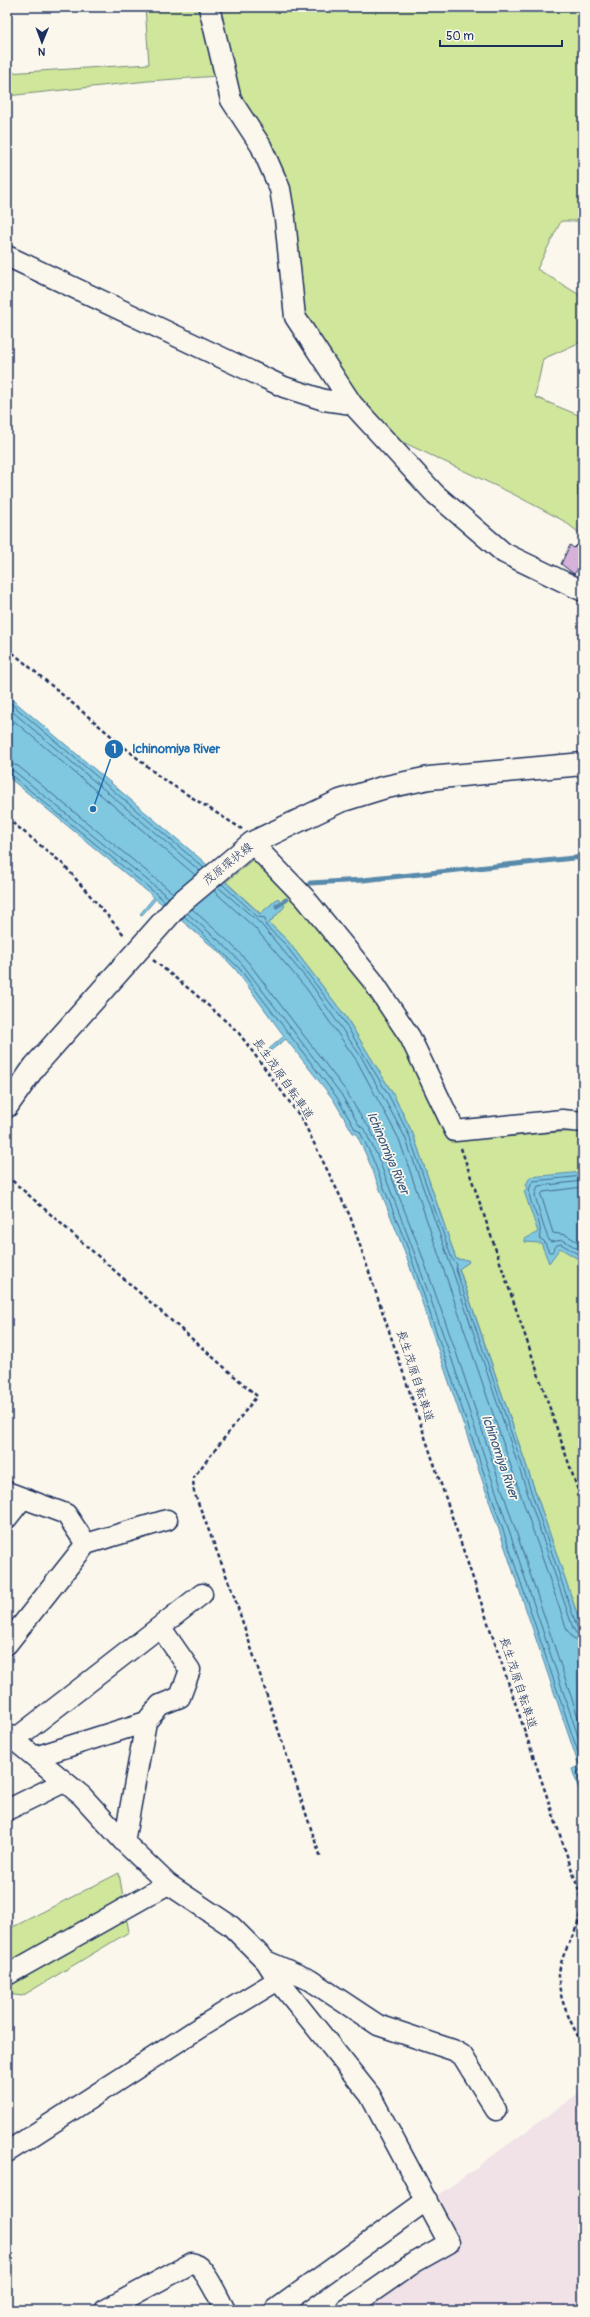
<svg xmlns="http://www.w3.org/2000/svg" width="590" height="2317" viewBox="0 0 590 2317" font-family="Pangolin,'Klee One',sans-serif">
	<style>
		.built { fill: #f0e2e7 }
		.green { fill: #cfe69b; stroke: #758a7c }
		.water { fill: #80c7e0; stroke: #588aac }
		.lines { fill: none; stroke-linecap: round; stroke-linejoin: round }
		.shore { stroke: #436c92; stroke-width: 1 }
		.stream { stroke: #588aac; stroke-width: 5 }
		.building { fill: #d6b1da; stroke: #1b2f5e }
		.minor-casing { stroke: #1b2f5e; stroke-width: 23 }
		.major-casing { stroke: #1b2f5e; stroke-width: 25 }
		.path { stroke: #1b2f5e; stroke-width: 2.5; stroke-dasharray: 4 3; stroke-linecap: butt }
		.minor { stroke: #fbf7ec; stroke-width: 20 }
		.major { stroke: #fbf7ec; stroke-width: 22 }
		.labels { text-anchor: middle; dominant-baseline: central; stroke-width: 3.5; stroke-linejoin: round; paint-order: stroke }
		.street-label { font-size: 12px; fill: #1b2f5e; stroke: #fbf7ec }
		.water-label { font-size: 13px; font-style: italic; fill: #34557e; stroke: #fbf7ec }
		.leader { fill: none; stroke: #1f6fb2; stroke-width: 1.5 }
		.callout-dot { fill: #1f6fb2; stroke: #fbf7ec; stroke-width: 1.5 }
		.mark-label { font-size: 12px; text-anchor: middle; font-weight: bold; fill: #fff }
		.callout-label { font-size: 13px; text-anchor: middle; font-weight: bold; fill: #1f6fb2; stroke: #fbf7ec; stroke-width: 3.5; stroke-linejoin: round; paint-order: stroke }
	</style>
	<rect width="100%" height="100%" fill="#fbf7ec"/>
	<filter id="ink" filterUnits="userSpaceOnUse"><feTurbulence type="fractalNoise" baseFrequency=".025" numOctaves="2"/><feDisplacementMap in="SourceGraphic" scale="8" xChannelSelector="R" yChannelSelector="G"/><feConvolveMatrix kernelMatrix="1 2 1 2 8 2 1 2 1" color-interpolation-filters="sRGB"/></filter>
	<g filter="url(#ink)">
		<path class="built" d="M 583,2090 L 583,2310 L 354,2310 L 456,2248 L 435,2202 L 439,2195 Z"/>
		<path class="green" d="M 145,7 L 204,7 L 218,76 L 148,81 L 7,96 L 7,73 L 149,64 Z
			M 215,7 L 583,7 L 583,221 L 561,221 L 537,269 L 583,297 L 583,341 L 543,359 L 535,397 L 583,417 L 583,536 L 564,521 L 513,494 L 390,436 L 353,397 L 305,320 L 293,220 L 240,104 Z
			M 257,856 L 347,959 L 463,1137 L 583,1131 L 583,1631 L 459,1268 L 469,1262 L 456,1259 L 413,1134 L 393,1094 L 346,1017 L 287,940 L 269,923 L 285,906 L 278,898 L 261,914 L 226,882 Z
			M 119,1873 L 129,1932 L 22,1996 L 7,1994 L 7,1930 Z"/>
		<path class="water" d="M 7,695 L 203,861 L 260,914 L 278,898 L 285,906 L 269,923 L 287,940 L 346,1017 L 393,1094 L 413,1134 L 456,1259 L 468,1260 L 469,1262 L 459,1269 L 583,1631 L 583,1802 L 572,1769 L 579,1766 L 406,1255 L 368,1159 L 356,1133 L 353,1133 L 333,1099 L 286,1039 L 270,1051 L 269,1049 L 284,1036 L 236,970 L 220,953 L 156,899 L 142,915 L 140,914 L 154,897 L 7,776 Z
			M 583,1172 L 583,1262 L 560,1248 L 549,1263 L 541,1243 L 525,1242 L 525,1239 L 538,1232 L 524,1191 L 528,1188 L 526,1185 L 530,1177 Z"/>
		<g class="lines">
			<path class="shore" d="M 7,700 L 204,868
				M 7,707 L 200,871
				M 7,715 L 195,875
				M 7,763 L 18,766 L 173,893
				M 7,769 L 14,771 L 169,898
				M 7,774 L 11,775 L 165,901
				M 222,884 L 258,917 L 265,918 L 266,926 L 284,943 L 343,1020 L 389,1096 L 409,1135 L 452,1259 L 457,1264 L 456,1270 L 577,1627 L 583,1630
				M 218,887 L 260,923 L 311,984 L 362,1058 L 405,1137 L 451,1266 L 573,1628 L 576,1633 L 583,1635
				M 214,891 L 255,928 L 306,988 L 357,1061 L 399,1139 L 567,1630 L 573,1638 L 583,1641
				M 192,909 L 230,943 L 248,962 L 346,1091 L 363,1120 L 369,1127 L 382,1153 L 420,1250 L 457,1355 L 583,1732
				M 187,913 L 226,947 L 243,965 L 341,1094 L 359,1125 L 364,1129 L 377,1155 L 414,1252 L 451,1357 L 583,1751
				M 184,916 L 239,968 L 336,1096 L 355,1129 L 360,1132 L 372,1157 L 410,1254 L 582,1764 L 582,1768 L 577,1772 L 583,1790
				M 583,1176 L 533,1181 C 520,1198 546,1220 539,1238 L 544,1241 L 549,1252 L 552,1252 L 557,1245 L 561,1244 L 583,1257
				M 583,1181 L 538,1186 L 535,1195 C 539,1210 543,1228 550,1242 L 563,1240 L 583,1252
				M 583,1187 L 543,1192 L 541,1195 L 553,1233 L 566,1235 L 583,1245"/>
			<path class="stream" d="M 310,883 L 363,880 L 583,857
				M 277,906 L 286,900"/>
		</g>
		<path class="building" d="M 578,485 L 583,485 L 583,496 L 578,496 Z
			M 570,545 L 574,548 L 577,545 L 583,549 L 583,563 L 574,574 L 561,564 Z"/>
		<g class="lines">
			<defs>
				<path id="minor" d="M 209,7 L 231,100 L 261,146 L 280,189 L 285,219 L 295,317 L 299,323 L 352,404 L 435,494 L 504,553 L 583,591
					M 7,256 L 284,387 L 324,400 L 352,404
					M 252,843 L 305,898 L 372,980 L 410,1037 L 455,1131 L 562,1120 L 583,1122
					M 7,1492 L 66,1514 L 86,1544
					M 7,1518 L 22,1499
					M 7,1644 L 86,1544 L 167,1520
					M 7,1734 L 82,1796 L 124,1842 L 168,1884 L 231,1926 L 266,1961 L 278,1980 L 370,2095 L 449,2243 L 415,2262 L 346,2310
					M 14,1740 L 202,1594
					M 35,1757 L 146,1722
					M 7,1810 L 64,1782
					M 124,1842 L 146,1722 L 160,1705 L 180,1697 L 190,1670 L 161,1628
					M 266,1961 L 310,1980 L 378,2025 L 453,2050 L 462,2055 L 496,2110
					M 7,1975 L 168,1884
					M 7,2152 L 202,2026 L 278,1980
					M 105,2310 L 192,2263 C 205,2266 218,2298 225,2310
					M 275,2310 L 427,2200"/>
				<path id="major" d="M 7,1106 L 35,1066 L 178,905 L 252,843 L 340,801 L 382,788 L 429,778 L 583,764"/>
			</defs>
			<use href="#minor" class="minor-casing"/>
			<use href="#major" class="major-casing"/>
			<path class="path" d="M 7,648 L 161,778 L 242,829
				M 7,818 L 63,864 L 125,936
				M 153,960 L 194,993 L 238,1032 L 302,1119 L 350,1216 L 579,1891 C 588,1929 558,1947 559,1979 C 559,2002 573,2026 583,2046
				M 461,1148 L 583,1505
				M 7,1176 L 257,1396 L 193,1478 L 194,1492 L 234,1596 L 321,1859"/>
			<use href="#minor" class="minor"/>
			<use href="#major" class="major"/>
		</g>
	</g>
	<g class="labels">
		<g class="street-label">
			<text transform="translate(228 864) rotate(-39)">茂原環状線</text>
			<text transform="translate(283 1079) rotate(55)">長生茂原自転車道</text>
			<text transform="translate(415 1376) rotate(72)">長生茂原自転車道</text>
			<text transform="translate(518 1683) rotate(72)">長生茂原自転車道</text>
		</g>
		<g class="water-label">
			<text transform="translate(388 1153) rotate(67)">Ichinomiya River</text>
			<text transform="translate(500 1457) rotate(71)">Ichinomiya River</text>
		</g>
	</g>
	<path class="leader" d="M93 809L114 749"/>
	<g class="callout-dot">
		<circle cx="93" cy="809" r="4"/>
		<circle cx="114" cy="749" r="10"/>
	</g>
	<g class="mark-label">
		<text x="114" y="753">1</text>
	</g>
	<g class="callout-label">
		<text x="176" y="753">Ichinomiya River</text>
	</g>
	<rect width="590" height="2317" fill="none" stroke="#fbf7ec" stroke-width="24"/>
	<rect x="12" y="12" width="566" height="2293" fill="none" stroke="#1b2f5e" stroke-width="1.5" filter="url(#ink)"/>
	<g transform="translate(42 42) rotate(181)" stroke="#fbf7ec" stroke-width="3" paint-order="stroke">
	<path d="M0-3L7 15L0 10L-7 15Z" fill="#1b2f5e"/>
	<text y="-6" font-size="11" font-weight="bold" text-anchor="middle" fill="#1b2f5e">N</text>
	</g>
	<path d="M440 40v6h122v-6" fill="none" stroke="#1b2f5e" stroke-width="2"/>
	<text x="446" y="40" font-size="12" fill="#1b2f5e" stroke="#fbf7ec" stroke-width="3" paint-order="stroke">50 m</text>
</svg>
